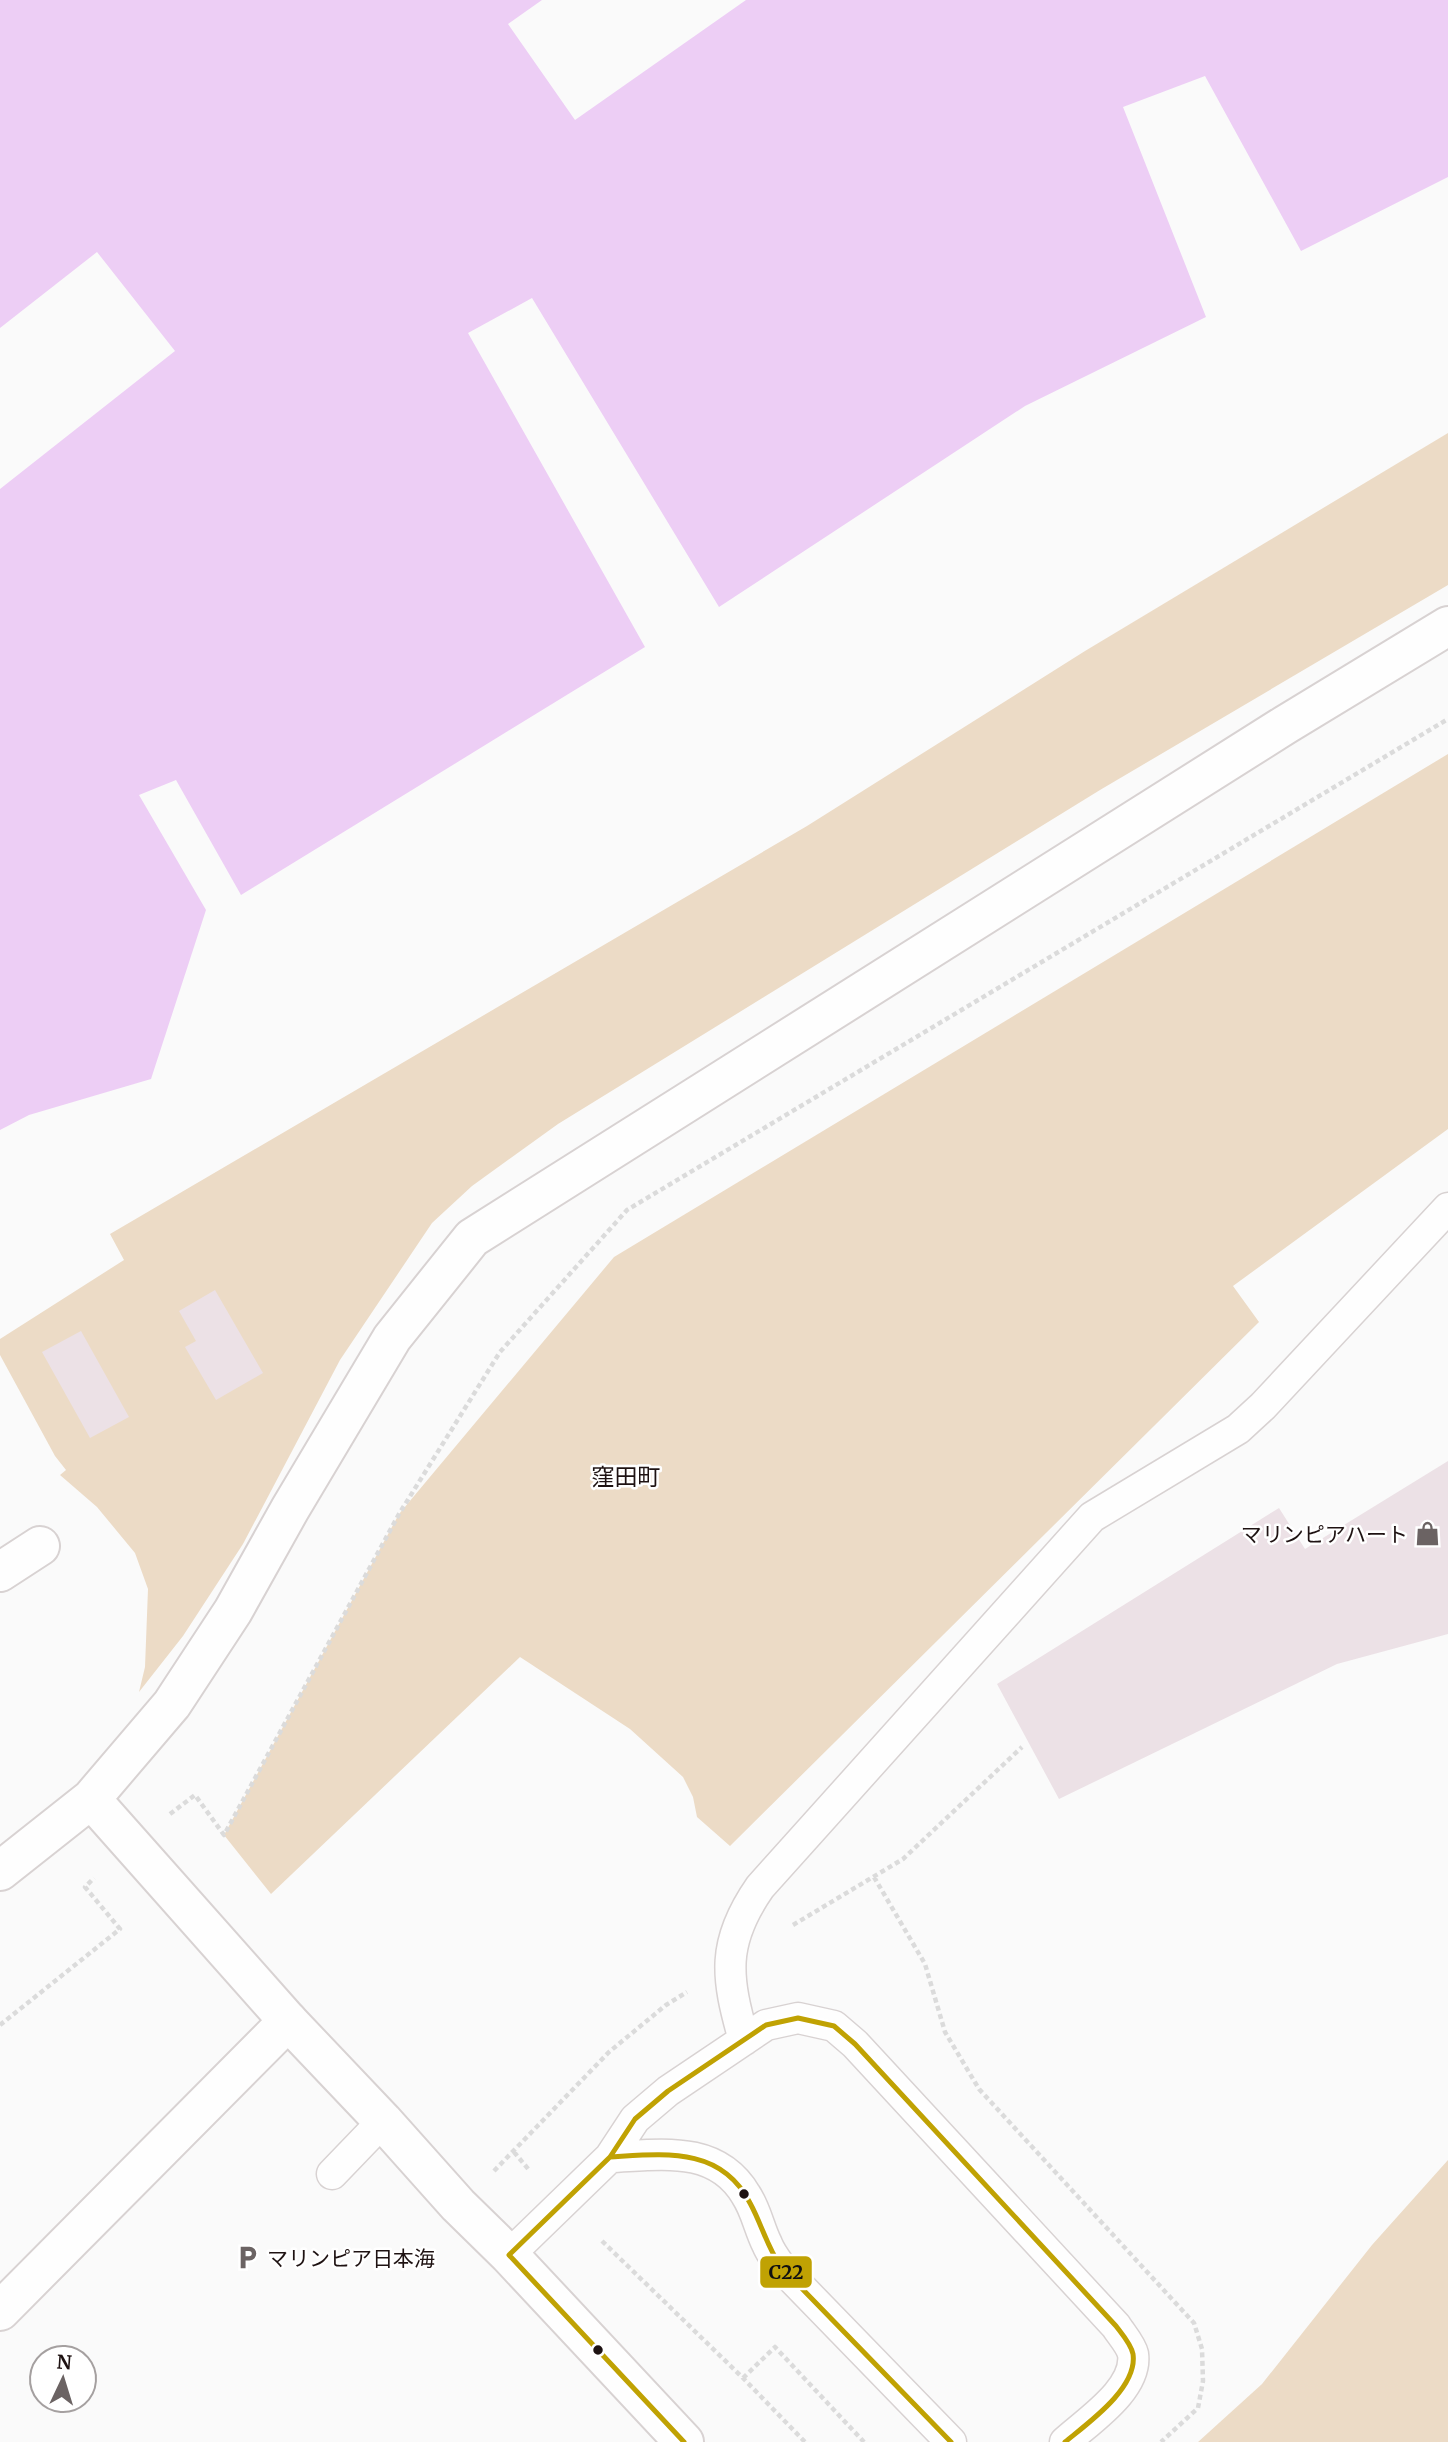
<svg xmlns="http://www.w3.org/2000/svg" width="1448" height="2442" viewBox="0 0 1448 2442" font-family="Merriweather,'Noto Sans JP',serif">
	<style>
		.green { fill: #ecdbc6 }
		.water { fill: #edcef5 }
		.pier { fill: #fafafa }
		.building { fill: #ece1e6 }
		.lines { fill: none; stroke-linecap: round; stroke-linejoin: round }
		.service-casing { stroke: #d8d2d2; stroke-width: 33 }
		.pedestrian-casing { stroke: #d8d2d2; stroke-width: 42 }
		.minor-casing { stroke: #d8d2d2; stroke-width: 42 }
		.tertiary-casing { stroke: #d8d2d2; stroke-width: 42 }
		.path { stroke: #dbdbdb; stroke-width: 4.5; stroke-dasharray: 5 3.5; stroke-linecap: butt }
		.service { stroke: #fefefe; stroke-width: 30 }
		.pedestrian { stroke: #fefefe; stroke-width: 38 }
		.minor { stroke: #fefefe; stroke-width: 38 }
		.tertiary { stroke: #fefefe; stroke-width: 38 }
		.bus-1-casing { stroke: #fff; stroke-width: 10 }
		.bus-1 { stroke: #c0a203; stroke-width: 5 }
		.bus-dot { fill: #1e1212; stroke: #fff; stroke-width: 2.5 }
		.labels { text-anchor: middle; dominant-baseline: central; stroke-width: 5; stroke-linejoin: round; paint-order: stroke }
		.poi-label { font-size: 21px; fill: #1e1212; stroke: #fff; text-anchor: end }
		.neighbourhood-label { font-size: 23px; fill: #1e1212; stroke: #fff }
		.line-badge { stroke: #fff; stroke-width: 2.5 }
		.pale-badge-label { font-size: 19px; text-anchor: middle; font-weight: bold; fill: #111 }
	</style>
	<rect width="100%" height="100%" fill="#fafafa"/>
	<path class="green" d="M 1448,433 L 1448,585 L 1100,790 L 558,1124 L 472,1186 L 432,1223 L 340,1360 L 243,1544 L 183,1636 L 139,1692 L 145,1667 L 148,1589 L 135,1553 L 97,1507 L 60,1475 L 66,1470 L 55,1456 L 0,1355 L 0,1339 L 124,1260 L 110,1234 L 807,826 L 1085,651 Z
		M 1448,754 L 1448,1129 L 1233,1286 L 1259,1322 L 730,1846 L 697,1817 L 693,1797 L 683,1777 L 630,1729 L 520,1657 L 271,1894 L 224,1835 L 399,1514 L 614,1257 Z
		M 1448,2160 L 1448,2442 L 1198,2442 L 1262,2384 L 1372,2245 Z"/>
	<path class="water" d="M 0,0 L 1448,0 L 1448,177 L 1301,251 L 1205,76 L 1123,107 L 1206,317 L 1025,406 L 719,607 L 532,298 L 468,333 L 645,647 L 241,895 L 176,780 L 139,795 L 206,910 L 151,1079 L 29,1115 L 0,1130 Z"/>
	<path class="pier" d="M 542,0 L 746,0 L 575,120 L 508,24 Z
		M 97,252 L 175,351 L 0,489 L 0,328 Z"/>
	<path class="building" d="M 215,1290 L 263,1373 L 216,1400 L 185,1347 L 196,1341 L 179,1311 Z
		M 81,1331 L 129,1417 L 90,1438 L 42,1352 Z
		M 1448,1461 L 1448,1634 L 1337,1664 L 1059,1799 L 997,1684 L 1279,1508 L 1305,1549 Z"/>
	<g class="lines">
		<defs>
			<path id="service" d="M 744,2040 C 726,1977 721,1943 760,1887 L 1092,1517 L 1238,1429 L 1263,1406 L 1448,1208
				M 610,2157 C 659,2155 716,2144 746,2195 C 756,2210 759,2228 767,2244 C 770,2252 776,2260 781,2267 L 951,2442
				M 332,2174 L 383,2121
				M 509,2255 L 610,2157 L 635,2119 L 668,2091 L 766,2025 L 798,2018 L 834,2026 L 855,2044 L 1116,2326 C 1121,2334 1131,2345 1133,2354 C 1138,2389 1088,2421 1065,2442"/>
			<path id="pedestrian" d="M 0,1572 L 40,1546"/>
			<path id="minor" d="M 0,2311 L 288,2021"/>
			<path id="tertiary" d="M 91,1799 L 288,2021 L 383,2121 L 458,2205 L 509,2255 L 684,2442
				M 0,1871 L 91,1799 L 172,1704 L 233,1611 L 290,1509 L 392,1338 L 472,1238 L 1285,725 L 1448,626"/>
		</defs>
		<use href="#service" class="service-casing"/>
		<use href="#pedestrian" class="pedestrian-casing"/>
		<use href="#minor" class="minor-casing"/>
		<use href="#tertiary" class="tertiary-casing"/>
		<path class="path" d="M 170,1814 L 195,1795 L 224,1835 L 399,1514 L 500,1352 L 627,1210 L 1448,719
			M 874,1877 L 925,1964 L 945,2032 L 979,2089 L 1194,2323 L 1202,2349 L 1203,2381 L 1198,2408 L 1161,2442
			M 793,1925 L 903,1859 L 1022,1747
			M 0,2025 L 120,1929 L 85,1887 L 94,1878
			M 514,2152 L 529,2170
			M 494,2171 L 609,2052 L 666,2005 L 687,1992
			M 602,2241 L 743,2378 L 805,2442
			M 743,2378 L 775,2347 L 864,2442"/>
		<use href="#service" class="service"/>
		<use href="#pedestrian" class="pedestrian"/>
		<use href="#minor" class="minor"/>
		<use href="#tertiary" class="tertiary"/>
		<defs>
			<path id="bus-1" d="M 610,2157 C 664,2154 721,2146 750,2203 C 762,2225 767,2247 781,2267 L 951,2442
				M 684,2442 L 509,2255 L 610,2157 L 635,2119 L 668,2091 L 766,2025 L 798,2018 L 834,2026 L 855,2044 L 1116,2326 C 1122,2334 1131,2344 1133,2354 C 1138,2388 1088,2423 1065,2442"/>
		</defs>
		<use href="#bus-1" class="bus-1-casing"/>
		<use href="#bus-1" class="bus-1"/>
	</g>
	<defs>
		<symbol id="shop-bare" viewBox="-9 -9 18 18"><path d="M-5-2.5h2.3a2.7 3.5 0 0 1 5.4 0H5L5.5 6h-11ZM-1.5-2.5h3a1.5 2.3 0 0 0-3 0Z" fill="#6b6363" stroke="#fff" stroke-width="2.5" paint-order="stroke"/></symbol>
		<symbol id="parking-bare" viewBox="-9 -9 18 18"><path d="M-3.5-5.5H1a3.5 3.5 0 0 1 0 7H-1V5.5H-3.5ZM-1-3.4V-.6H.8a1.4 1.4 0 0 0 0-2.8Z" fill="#6b6363" stroke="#fff" stroke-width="2.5" paint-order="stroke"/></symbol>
	</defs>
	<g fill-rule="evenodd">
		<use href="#shop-bare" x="1410" y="1516" width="35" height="35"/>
		<use href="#parking-bare" x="230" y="2240" width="35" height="35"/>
	</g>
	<g class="bus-dot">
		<circle cx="744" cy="2194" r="6"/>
		<circle cx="598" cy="2350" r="6"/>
	</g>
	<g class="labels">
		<g class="poi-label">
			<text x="1408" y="1534">マリンピアハート</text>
			<text x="267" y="2258" text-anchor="start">マリンピア日本海</text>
		</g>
		<g class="neighbourhood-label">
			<text x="626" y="1476">窪田町</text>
		</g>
	</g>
	<rect class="line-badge" x="759" y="2255" width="54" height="34" rx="7" fill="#c0a203"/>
	<g class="pale-badge-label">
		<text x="786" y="2279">C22</text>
	</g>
	<g transform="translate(63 2379) rotate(4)"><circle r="33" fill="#ffffff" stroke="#a5a0a0" stroke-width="2"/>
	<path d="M0-5L12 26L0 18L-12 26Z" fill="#6b6363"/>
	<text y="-10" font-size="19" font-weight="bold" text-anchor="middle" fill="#1e1212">N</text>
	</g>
</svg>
